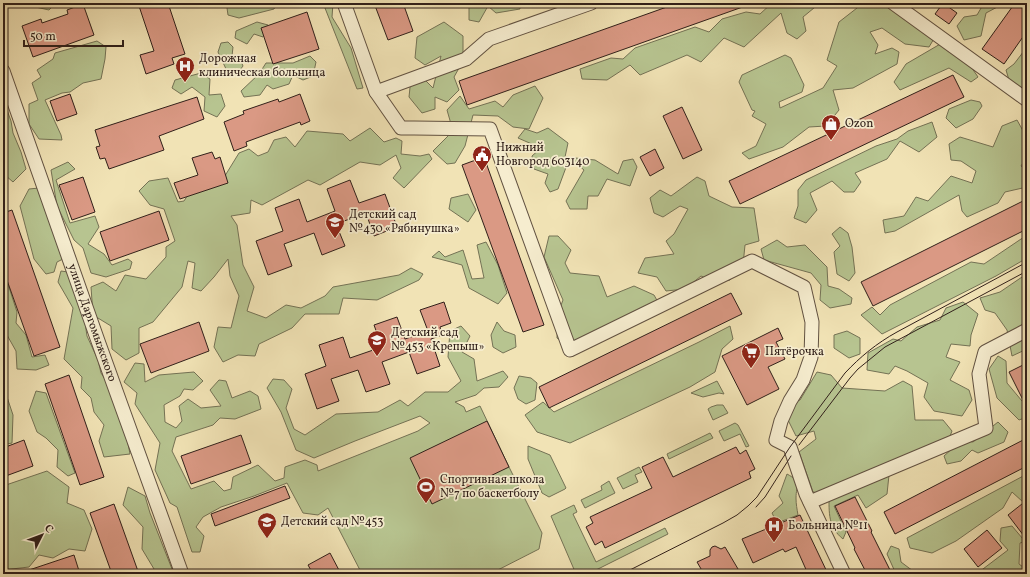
<svg xmlns="http://www.w3.org/2000/svg" width="1030" height="577" viewBox="0 0 1030 577" font-family="Vollkorn,serif">
	<style>
		.green { fill: #b7c490; stroke: #747255 }
		.building { fill: #da9984; stroke: #31201a }
		.lines { fill: none; stroke-linecap: round; stroke-linejoin: round }
		.street-casing { stroke: #615141; stroke-width: 15 }
		.street { stroke: #f6edcf; stroke-width: 13 }
		.tram { stroke: #31201a; stroke-width: 1 }
		.labels { text-anchor: middle; dominant-baseline: central; stroke-width: 3.5; stroke-linejoin: round; paint-order: stroke }
		.poi-label { font-size: 12px; fill: #31201a; stroke: #f6edcf; text-anchor: start }
		.street-label { font-size: 12px; fill: #31201a; stroke: #f6edcf }
	</style>
	<rect width="100%" height="100%" fill="#f1e3b5"/>
	<filter id="stains"><feTurbulence type="fractalNoise" baseFrequency=".005" numOctaves="4"/><feColorMatrix values="0 0 0 0 .2 0 0 0 0 .09 0 0 0 0 .02 0 0 0 .5 -.17"/></filter>
	<radialGradient id="worn" r=".72"><stop offset=".6" stop-color="#630" stop-opacity="0"/><stop offset="1" stop-color="#630" stop-opacity=".3"/></radialGradient>
	<path class="green" d="M 31,3 L 65,3 L 65,5 L 54,5 L 49,10 L 31,6 Z
		M 227,3 L 277,3 L 274,9 L 239,18 L 228,15 L 227,8 Z
		M 323,3 L 333,3 L 332,17 L 351,48 L 363,88 L 357,89 Z
		M 469,3 L 519,3 L 520,9 L 496,13 L 488,6 L 479,22 L 469,20 Z
		M 772,3 L 820,3 L 803,17 L 806,31 L 797,39 L 787,33 L 781,13 L 744,47 L 724,38 L 701,62 L 687,55 L 640,75 L 630,65 L 607,80 L 582,79 L 580,69 L 611,58 L 623,59 L 635,48 L 695,27 L 709,32 L 722,19 L 746,12 L 760,14 Z
		M 856,3 L 872,3 L 873,5 L 890,6 L 935,37 L 929,47 L 905,44 L 882,28 L 870,32 L 878,45 L 875,54 L 892,48 L 899,52 L 897,64 L 853,88 L 833,90 L 839,110 L 826,126 L 809,127 L 783,147 L 749,159 L 742,153 L 756,146 L 766,124 L 752,116 L 755,111 L 752,110 L 739,82 L 742,75 L 785,55 L 791,58 L 804,85 L 802,92 L 779,102 L 780,108 L 823,88 L 837,66 L 827,60 L 839,22 L 857,8 Z
		M 984,3 L 1003,3 L 1001,5 L 986,13 L 981,36 L 964,40 L 957,26 L 964,17 L 977,15 Z
		M 257,22 L 268,25 L 263,37 L 254,34 L 247,44 L 235,38 L 236,31 Z
		M 444,22 L 463,36 L 463,61 L 454,77 L 459,90 L 447,102 L 435,97 L 435,109 L 422,113 L 409,97 L 411,78 L 421,76 L 433,88 L 441,56 L 425,65 L 415,58 L 417,37 Z
		M 97,41 L 106,47 L 105,59 L 101,79 L 83,83 L 70,92 L 62,93 L 45,100 L 61,135 L 62,140 L 39,139 L 29,124 L 29,104 L 38,100 L 32,83 L 41,77 L 37,70 L 53,59 L 55,53 Z
		M 228,42 L 233,47 L 232,56 L 240,59 L 243,66 L 236,75 L 227,71 L 218,52 L 221,43 Z
		M 942,43 L 965,58 L 978,77 L 971,82 L 949,68 L 900,90 L 894,82 L 906,64 Z
		M 1027,47 L 1027,92 L 1009,80 L 1006,70 L 1014,64 Z
		M 310,56 L 316,62 L 313,76 L 303,80 L 293,75 L 289,84 L 273,89 L 267,85 L 260,95 L 244,97 L 241,91 L 259,74 L 266,63 L 293,63 Z
		M 201,73 L 210,79 L 209,95 L 221,94 L 225,106 L 217,117 L 204,111 L 205,97 L 192,87 L 181,94 L 172,88 L 175,80 Z
		M 535,86 L 543,98 L 529,129 L 513,127 L 498,116 L 473,115 L 465,146 L 455,163 L 447,164 L 433,151 L 453,131 L 447,110 L 460,96 L 469,109 L 495,101 L 503,107 L 513,95 Z
		M 3,99 L 11,121 L 13,133 L 21,152 L 26,169 L 13,182 L 5,175 L 3,161 Z
		M 971,100 L 980,102 L 982,106 L 973,119 L 956,128 L 946,118 L 949,109 Z
		M 1017,120 L 1027,138 L 1027,156 L 1021,166 L 1027,171 L 1027,187 L 1005,192 L 998,203 L 967,217 L 962,211 L 959,195 L 895,231 L 885,233 L 883,220 L 904,216 L 916,197 L 928,201 L 951,176 L 972,183 L 976,171 L 961,161 L 951,160 L 949,144 L 960,137 L 993,147 L 1002,126 Z
		M 932,122 L 937,137 L 919,152 L 900,141 L 887,159 L 855,173 L 861,182 L 854,192 L 844,192 L 832,181 L 810,193 L 817,210 L 806,223 L 794,218 L 798,206 L 798,190 L 806,180 L 876,146 L 897,139 L 908,131 Z
		M 370,128 L 384,142 L 396,138 L 402,141 L 401,154 L 420,156 L 429,154 L 432,159 L 404,188 L 393,178 L 401,168 L 396,155 L 380,165 L 360,162 L 320,185 L 308,180 L 262,205 L 251,200 L 250,213 L 231,216 L 237,225 L 243,265 L 254,287 L 247,311 L 266,318 L 286,305 L 301,308 L 325,296 L 333,287 L 399,275 L 411,268 L 423,274 L 419,280 L 377,300 L 343,298 L 339,314 L 305,314 L 292,328 L 259,344 L 255,356 L 238,355 L 223,362 L 214,347 L 218,327 L 231,328 L 239,296 L 230,276 L 228,259 L 214,277 L 201,291 L 192,288 L 195,263 L 188,261 L 182,287 L 153,322 L 139,328 L 139,353 L 126,360 L 112,349 L 111,326 L 93,315 L 91,287 L 103,282 L 116,291 L 125,275 L 146,279 L 166,257 L 166,247 L 175,241 L 164,209 L 150,205 L 139,191 L 149,181 L 168,178 L 178,202 L 184,201 L 193,187 L 223,179 L 239,153 L 249,149 L 258,156 L 268,152 L 274,140 L 286,137 L 295,147 L 307,131 L 343,134 L 350,141 Z
		M 548,128 L 568,143 L 565,157 L 595,160 L 618,174 L 623,161 L 633,159 L 637,167 L 630,186 L 607,179 L 598,196 L 588,196 L 587,209 L 570,209 L 566,201 L 584,170 L 578,165 L 568,162 L 558,189 L 550,192 L 545,183 L 548,174 L 534,169 L 532,156 L 541,148 L 518,138 L 525,129 L 537,133 Z
		M 68,162 L 75,169 L 56,180 L 70,223 L 95,216 L 99,227 L 88,244 L 104,254 L 112,265 L 128,259 L 132,262 L 130,269 L 106,277 L 91,273 L 83,248 L 74,240 L 57,206 L 51,170 Z
		M 697,177 L 705,181 L 709,196 L 732,207 L 754,208 L 759,241 L 745,245 L 743,265 L 730,280 L 715,282 L 701,276 L 685,289 L 666,291 L 657,277 L 638,273 L 645,258 L 674,254 L 666,241 L 674,234 L 688,209 L 680,206 L 663,217 L 654,213 L 650,198 L 660,190 L 671,196 Z
		M 39,188 L 65,258 L 57,262 L 54,272 L 46,274 L 34,259 L 20,206 L 29,189 Z
		M 468,194 L 476,210 L 468,222 L 449,209 L 451,198 Z
		M 840,227 L 848,233 L 852,247 L 855,273 L 849,281 L 837,274 L 834,252 L 840,246 L 832,234 Z
		M 1027,235 L 1027,258 L 996,276 L 882,334 L 861,315 L 872,307 L 880,315 L 890,305 L 971,262 L 984,264 Z
		M 549,236 L 558,236 L 571,250 L 565,263 L 570,273 L 599,276 L 607,297 L 634,286 L 654,295 L 663,311 L 577,352 L 557,338 L 558,313 L 563,300 L 544,257 Z
		M 777,240 L 787,247 L 805,245 L 827,267 L 828,286 L 839,289 L 852,298 L 851,304 L 830,308 L 820,300 L 821,285 L 811,273 L 764,260 L 761,249 Z
		M 486,242 L 498,265 L 507,293 L 498,304 L 469,288 L 462,265 L 451,262 L 432,257 L 439,251 L 445,257 L 463,250 L 472,279 L 484,278 L 477,245 Z
		M 61,271 L 68,272 L 84,316 L 87,336 L 98,360 L 101,373 L 111,388 L 125,428 L 130,454 L 104,457 L 99,441 L 104,425 L 94,412 L 91,398 L 81,388 L 82,377 L 64,359 L 73,308 L 58,282 Z
		M 3,275 L 6,278 L 17,312 L 16,323 L 26,335 L 32,357 L 45,355 L 49,365 L 36,370 L 17,369 L 16,351 L 3,328 Z
		M 1022,277 L 1027,284 L 1027,349 L 1012,356 L 1007,330 L 995,313 L 985,310 L 980,298 L 1000,292 Z
		M 963,302 L 978,314 L 971,335 L 970,346 L 951,344 L 946,357 L 960,362 L 950,380 L 969,390 L 972,400 L 962,416 L 934,411 L 924,397 L 928,383 L 907,371 L 895,366 L 889,374 L 867,370 L 868,353 L 893,339 L 901,341 L 917,327 L 940,320 L 946,308 Z
		M 497,322 L 504,331 L 515,335 L 516,347 L 503,353 L 493,347 L 491,335 Z
		M 461,326 L 470,336 L 462,352 L 474,359 L 477,381 L 503,371 L 508,377 L 499,387 L 484,388 L 476,395 L 455,402 L 464,407 L 466,412 L 480,406 L 509,467 L 542,533 L 539,549 L 490,574 L 362,574 L 328,508 L 318,515 L 303,513 L 287,483 L 254,496 L 221,507 L 203,517 L 196,527 L 204,536 L 200,552 L 192,552 L 177,507 L 170,503 L 155,470 L 160,443 L 135,404 L 137,393 L 124,382 L 135,363 L 144,364 L 145,382 L 159,375 L 194,372 L 203,381 L 193,390 L 184,389 L 180,396 L 164,405 L 165,422 L 176,428 L 182,421 L 179,406 L 188,399 L 201,408 L 221,406 L 210,390 L 219,380 L 226,381 L 232,398 L 250,391 L 258,396 L 261,409 L 235,419 L 220,418 L 213,425 L 176,437 L 172,451 L 191,489 L 214,481 L 224,491 L 231,489 L 233,477 L 258,465 L 275,481 L 284,478 L 285,467 L 305,460 L 317,465 L 318,471 L 418,431 L 430,423 L 420,416 L 355,441 L 314,458 L 296,450 L 281,412 L 267,388 L 273,379 L 284,380 L 292,389 L 286,408 L 294,429 L 305,435 L 336,414 L 378,412 L 400,400 L 408,406 L 425,392 L 448,392 L 461,381 L 448,357 L 450,331 Z
		M 730,326 L 733,339 L 722,349 L 715,372 L 690,387 L 570,443 L 537,432 L 525,415 L 543,402 L 554,412 L 699,342 Z
		M 847,331 L 860,338 L 860,354 L 849,358 L 834,348 L 834,335 Z
		M 998,356 L 1006,361 L 1007,383 L 1022,401 L 1027,399 L 1027,417 L 1019,420 L 997,398 L 989,369 Z
		M 817,372 L 831,375 L 842,388 L 885,391 L 903,381 L 912,386 L 915,420 L 943,420 L 952,431 L 947,444 L 923,449 L 914,465 L 889,475 L 887,494 L 866,508 L 858,495 L 834,506 L 846,532 L 843,539 C 828,527 829,513 829,495 L 813,492 L 799,452 L 816,439 L 814,431 L 796,436 L 786,416 L 787,405 L 800,400 Z
		M 519,376 L 531,378 L 537,383 L 535,400 L 526,404 L 518,399 L 514,388 Z
		M 717,381 L 724,394 L 719,393 L 703,397 L 691,393 Z
		M 5,391 L 13,415 L 12,443 L 3,445 L 3,392 Z
		M 36,391 L 46,393 L 75,473 L 68,476 L 57,467 L 58,450 L 46,438 L 37,432 L 29,411 Z
		M 717,405 L 723,405 L 728,413 L 713,420 L 708,409 L 711,407 Z
		M 998,422 L 1008,432 L 1004,442 L 978,453 L 972,450 L 961,461 L 947,464 L 944,456 L 962,440 L 973,442 Z
		M 735,423 L 738,425 L 749,446 L 746,447 L 740,434 L 724,441 L 719,431 Z
		M 710,433 L 713,438 L 669,459 L 667,454 Z
		M 528,446 L 550,455 L 566,488 L 565,489 L 549,497 L 542,493 L 528,459 Z
		M 639,467 L 642,472 L 635,475 L 638,482 L 623,489 L 617,478 Z
		M 47,471 L 69,487 L 67,503 L 84,510 L 92,529 L 85,551 L 69,549 L 53,558 L 39,555 L 29,567 L 3,570 L 3,486 Z
		M 787,474 C 802,482 796,485 796,498 C 796,504 797,509 798,515 L 777,523 L 772,513 L 783,503 L 779,496 Z
		M 1027,474 L 1027,502 L 1023,502 L 1012,492 L 1003,508 L 956,541 L 932,553 L 910,548 L 907,538 Z
		M 609,481 L 615,493 L 585,508 L 581,500 L 602,490 L 601,486 Z
		M 128,487 L 145,496 L 150,513 L 174,574 L 157,574 L 142,549 L 143,527 L 123,505 Z
		M 574,505 L 577,512 L 573,514 L 596,562 L 665,528 L 668,534 L 588,574 L 576,574 L 551,516 Z
		M 1012,526 L 1023,539 L 1027,536 L 1027,541 L 1020,543 L 1019,564 L 1027,570 L 1027,574 L 997,574 L 996,572 L 993,574 L 978,574 L 979,572 L 1008,550 L 1000,541 L 1001,528 Z
		M 891,546 L 899,549 L 901,562 L 913,571 L 912,574 L 896,574 L 887,554 Z
		M 84,571 L 108,572 L 109,574 L 85,574 Z"/>
	<path class="building" d="M 138,3 L 168,3 L 185,54 L 172,58 L 174,64 L 146,74 L 140,55 L 154,51 Z
		M 374,3 L 403,3 L 413,31 L 388,40 Z
		M 678,3 L 751,3 L 751,4 L 467,105 L 459,81 Z
		M 943,3 L 957,13 L 949,24 L 935,14 Z
		M 1015,3 L 1027,3 L 1027,31 L 1004,64 L 982,49 Z
		M 83,4 L 94,35 L 33,57 L 22,26 L 41,19 L 42,23 L 68,14 L 67,10 Z
		M 307,12 L 319,49 L 273,64 L 261,28 Z
		M 953,75 L 964,97 L 740,204 L 729,181 Z
		M 70,94 L 77,114 L 57,121 L 50,101 Z
		M 300,94 L 310,121 L 301,125 L 300,122 L 246,142 L 247,146 L 234,151 L 224,122 L 244,114 L 243,111 L 278,99 L 279,102 Z
		M 197,97 L 204,119 L 159,136 L 164,150 L 109,169 L 105,158 L 100,159 L 96,147 L 100,146 L 95,130 Z
		M 682,107 L 702,150 L 683,159 L 663,116 Z
		M 655,149 L 664,168 L 650,176 L 640,157 Z
		M 212,152 L 215,159 L 220,157 L 228,183 L 180,199 L 174,183 L 198,175 L 192,158 Z
		M 484,157 L 544,325 L 523,332 L 462,165 Z
		M 83,177 L 95,212 L 72,220 L 59,185 Z
		M 350,180 L 359,203 L 385,194 L 397,227 L 374,236 L 366,213 L 336,224 L 345,246 L 322,255 L 314,233 L 284,244 L 292,266 L 268,275 L 256,241 L 283,231 L 275,208 L 299,199 L 307,222 L 335,211 L 327,189 Z
		M 1027,199 L 1027,229 L 873,306 L 861,282 Z
		M 12,210 L 60,347 L 34,356 L 3,269 L 3,213 Z
		M 159,211 L 169,240 L 110,261 L 100,232 Z
		M 731,293 L 742,314 L 549,408 L 539,387 Z
		M 444,302 L 451,323 L 440,327 L 442,335 L 431,339 L 440,366 L 417,374 L 409,352 L 382,362 L 390,384 L 366,392 L 358,370 L 331,379 L 339,401 L 317,409 L 305,374 L 326,366 L 319,345 L 343,337 L 350,358 L 382,347 L 374,325 L 397,317 L 405,339 L 428,331 L 420,310 Z
		M 199,322 L 209,351 L 151,373 L 140,344 Z
		M 778,328 L 783,339 L 776,342 L 785,359 L 768,367 L 779,389 L 747,405 L 722,356 Z
		M 1027,363 L 1027,408 L 1009,372 Z
		M 69,375 L 104,477 L 80,485 L 45,384 Z
		M 487,421 L 509,467 L 432,504 L 410,458 Z
		M 241,435 L 251,463 L 191,484 L 181,456 Z
		M 1027,438 L 1027,466 L 895,534 L 884,512 Z
		M 24,440 L 33,466 L 3,477 L 3,448 Z
		M 736,447 L 740,454 L 746,450 L 755,469 L 749,472 L 751,478 L 605,548 L 602,541 L 595,545 L 586,527 L 593,523 L 590,517 L 652,488 L 642,467 L 663,457 L 673,477 Z
		M 285,486 L 290,498 L 215,526 L 211,514 Z
		M 855,497 L 872,531 L 871,532 L 892,574 L 867,574 L 854,549 L 855,548 L 835,506 Z
		M 1027,500 L 1027,540 L 1008,515 Z
		M 114,504 L 139,574 L 112,574 L 90,513 Z
		M 800,515 L 828,574 L 808,574 L 796,547 L 785,552 L 783,549 L 753,563 L 742,539 Z
		M 987,530 L 1002,548 L 978,567 L 964,549 Z
		M 715,546 L 721,549 L 725,547 L 741,574 L 704,574 L 697,562 L 710,556 L 710,550 L 712,547 Z
		M 330,553 L 341,574 L 313,574 L 308,565 Z
		M 74,555 L 80,574 L 24,574 L 23,572 Z"/>
	<g class="lines">
		<defs>
			<g id="street">
				<path d="M 344,3 L 376,92 L 401,128 L 414,128 L 490,129 L 570,350 L 752,261 L 804,287 L 812,322 L 811,357 L 803,380 L 790,401 L 781,421 L 776,440 L 790,447 L 806,494 L 844,574"/>
				<path d="M 893,3 L 1027,100"/>
				<path id="s1" d="M 3,71 L 98,341 L 182,574"/>
				<path d="M 376,92 L 466,59 L 489,39 L 591,3"/>
				<path d="M 810,502 L 986,428 L 979,374 L 985,352 L 1027,330"/>
			</g>
		</defs>
		<use href="#street" class="street-casing"/>
		<use href="#street" class="street"/>
		<path class="tram" d="M 799,445 L 850,378 L 858,369 L 885,347 L 1027,271
			M 756,507 L 765,497 L 791,456
			M 622,574 L 723,523 L 737,515 L 748,506 L 757,497 L 790,447 L 845,373 C 860,357 877,343 897,332 L 1027,262"/>
	</g>
	<defs>
		<symbol id="hospital-pin" viewBox="-11 -11 22 30"><path d="M0 17L-7.5 6A9.5 9.5 0 1 1 7.5 6Z" fill="#8f2418" stroke="#f6edcf"/><path d="M-5-5h3v3.5h4V-5h3V5h-3V1.5h-4V5h-3Z" fill="#fff"/></symbol>
		<symbol id="shop-pin" viewBox="-11 -11 22 30"><path d="M0 17L-7.5 6A9.5 9.5 0 1 1 7.5 6Z" fill="#8f2418" stroke="#f6edcf"/><path d="M-5-2.5h2.3a2.7 3.5 0 0 1 5.4 0H5L5.5 6h-11ZM-1.5-2.5h3a1.5 2.3 0 0 0-3 0Z" fill="#fff"/></symbol>
		<symbol id="civic-pin" viewBox="-11 -11 22 30"><path d="M0 17L-7.5 6A9.5 9.5 0 1 1 7.5 6Z" fill="#8f2418" stroke="#f6edcf"/><path d="M-.6-6.5H3V-4.5H.6V-3L4-1V1h2V6H-6V1h2V-1L-.6-3ZM-1.2 2.5V6h2.4V2.5Z" fill="#fff"/></symbol>
		<symbol id="school-pin" viewBox="-11 -11 22 30"><path d="M0 17L-7.5 6A9.5 9.5 0 1 1 7.5 6Z" fill="#8f2418" stroke="#f6edcf"/><path d="M0-5L7-2L0 1L-7-2ZM-4 1L0 2.5L4 1V4Q0 6-4 4Z" fill="#fff"/></symbol>
		<symbol id="supermarket-pin" viewBox="-11 -11 22 30"><path d="M0 17L-7.5 6A9.5 9.5 0 1 1 7.5 6Z" fill="#8f2418" stroke="#f6edcf"/><path d="M-6-5.5h2.5l.6 2H6L4.5 2H-2.5L-4.4-4H-6ZM-1.5 3.2a1.3 1.3 0 1 0 .1 0ZM3 3.2a1.3 1.3 0 1 0 .1 0Z" fill="#fff"/></symbol>
		<symbol id="stadium-pin" viewBox="-11 -11 22 30"><path d="M0 17L-7.5 6A9.5 9.5 0 1 1 7.5 6Z" fill="#8f2418" stroke="#f6edcf"/><path d="M0-5a6.5 5 0 1 0 0 10a6.5 5 0 1 0 0-10ZM-3.5-1.8h7v3.6h-7Z" fill="#fff"/></symbol>
	</defs>
	<g fill-rule="evenodd">
		<use href="#hospital-pin" x="174" y="55" width="22" height="30"/>
		<use href="#shop-pin" x="820" y="113" width="22" height="30"/>
		<use href="#civic-pin" x="471" y="144" width="22" height="30"/>
		<use href="#school-pin" x="324" y="211" width="22" height="30"/>
		<use href="#school-pin" x="366" y="329" width="22" height="30"/>
		<use href="#supermarket-pin" x="740" y="341" width="22" height="30"/>
		<use href="#stadium-pin" x="415" y="476" width="22" height="30"/>
		<use href="#school-pin" x="256" y="511" width="22" height="30"/>
		<use href="#hospital-pin" x="763" y="515" width="22" height="30"/>
	</g>
	<g class="labels">
		<g class="poi-label">
			<text x="199" y="59">Дорожная<tspan x="199" dy="14">клиническая больница</tspan></text>
			<text x="845" y="124">Ozon</text>
			<text x="496" y="148">Нижний<tspan x="496" dy="14">Новгород 603140</tspan></text>
			<text x="349" y="215">Детский сад<tspan x="349" dy="14">№430 «Рябинушка»</tspan></text>
			<text x="391" y="333">Детский сад<tspan x="391" dy="14">№453 «Крепыш»</tspan></text>
			<text x="765" y="352">Пятёрочка</text>
			<text x="440" y="480">Спортивная школа<tspan x="440" dy="14">№7 по баскетболу</tspan></text>
			<text x="281" y="522">Детский сад №453</text>
			<text x="788" y="526">Больница №11</text>
		</g>
		<g class="street-label">
			<text stroke="none"><textPath href="#s1" startOffset="267">улица Даргомыжского</textPath></text>
		</g>
	</g>
	<rect width="1030" height="577" fill="none" stroke="#f1e3b5" stroke-width="16"/>
	<rect x="4" y="4" width="1022" height="569" fill="none" stroke="#31201a" stroke-width="2"/>
	<rect x="8" y="8" width="1014" height="561" fill="none" stroke="#31201a"/>
	<g transform="translate(42 535) rotate(48)" stroke="#f6edcf" stroke-width="3" paint-order="stroke">
	<path d="M0-3L7 15L0 10L-7 15Z" fill="#31201a"/>
	<text y="-6" font-size="11" font-weight="bold" text-anchor="middle" fill="#31201a">С</text>
	</g>
	<path d="M24 40v6h99v-6" fill="none" stroke="#31201a" stroke-width="2"/>
	<text x="30" y="40" font-size="12" fill="#31201a" stroke="#f6edcf" stroke-width="3" paint-order="stroke">50 m</text>
	<rect width="100%" height="100%" filter="url(#stains)"/>
	<rect width="100%" height="100%" fill="url(#worn)"/>
</svg>
